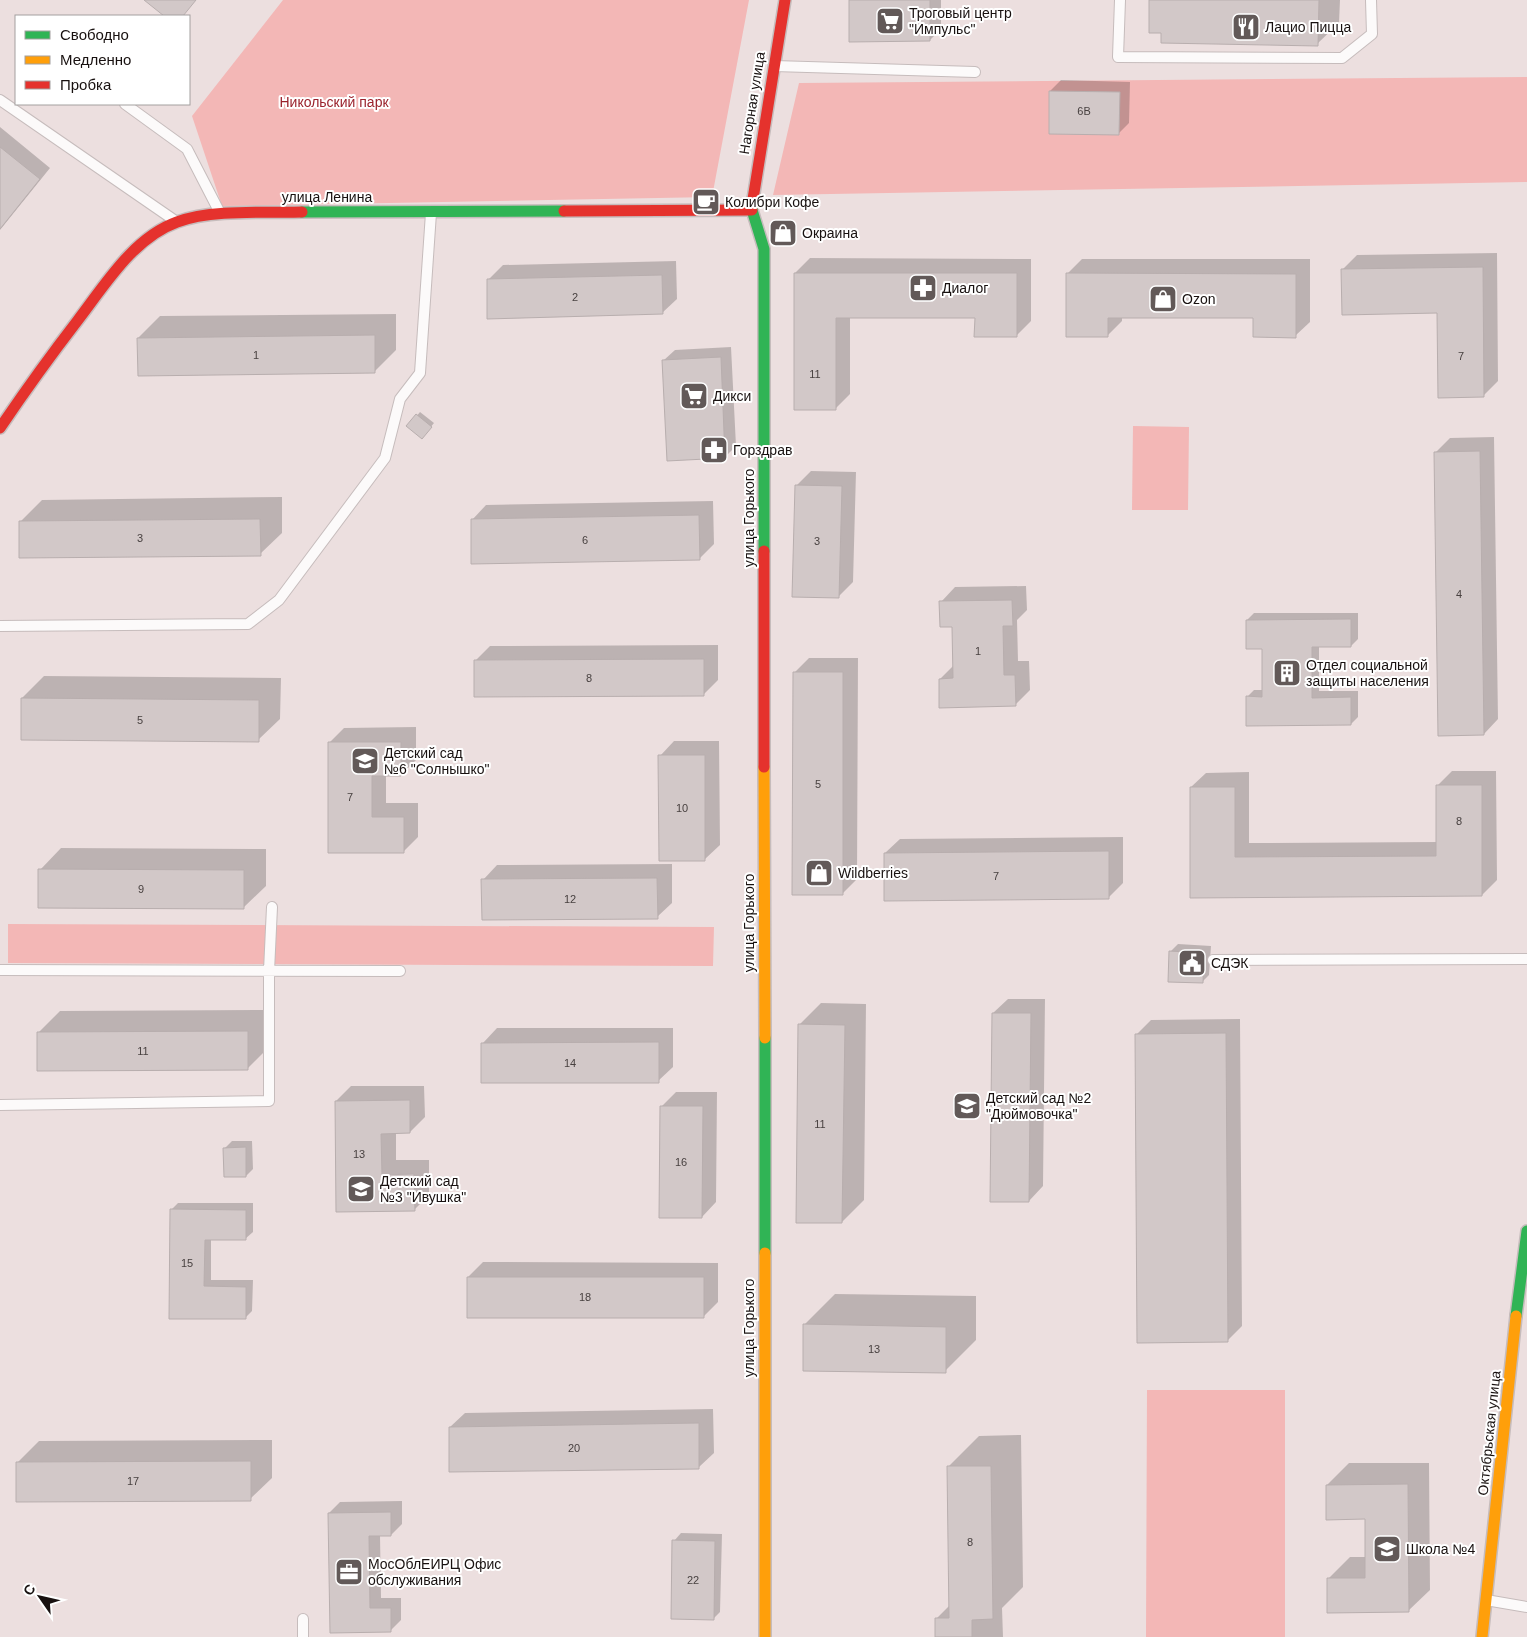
<svg xmlns="http://www.w3.org/2000/svg" width="1527" height="1637" viewBox="0 0 1527 1637" font-family="Helvetica,sans-serif">
	<style>
		.green { fill: #f3b7b6 }
		.shadow { fill: #0003 }
		.building { fill: #d2c8c8; stroke: #b8aeae }
		.lines { fill: none; stroke-linecap: round; stroke-linejoin: round }
		.lane-casing { stroke: #c6bcbc; stroke-width: 12 }
		.fast-casing { stroke: #c6bcbc; stroke-width: 14 }
		.slow-casing { stroke: #c6bcbc; stroke-width: 14 }
		.jam-casing { stroke: #c6bcbc; stroke-width: 14 }
		.lane { stroke: #fcfafa; stroke-width: 10 }
		.fast { stroke: #30b455; stroke-width: 11 }
		.slow { stroke: #ff9f0a; stroke-width: 11 }
		.jam { stroke: #e5322d; stroke-width: 11 }
		.labels { text-anchor: middle; dominant-baseline: central; stroke-width: 4; stroke-linejoin: round; paint-order: stroke }
		.number-label { font-size: 11px; fill: #484140 }
		.poi-label { font-size: 14px; fill: #181110; stroke: #fff; text-anchor: start }
		.park-label { font-size: 14px; fill: #9a222c; stroke: #fff }
		.street-label { font-size: 14px; fill: #181110; stroke: #fff }
	</style>
	<rect width="100%" height="100%" fill="#ecdfdf"/>
	<path class="green" d="M 283,0 L 749,0 L 712,197 L 222,206 L 192,116 Z
		M 1527,77 L 1527,182 L 773,195 L 799,83 Z
		M 1133,426 L 1189,427 L 1188,510 L 1132,510 Z
		M 8,924 L 714,927 L 713,966 L 8,963 Z
		M 1147,1390 L 1285,1390 L 1285,1637 L 1146,1637 Z"/>
	<path class="shadow" d="M 850,0 L 941,0 L 941,29 L 930,40 Z
		M 1150,0 L 1340,0 L 1339,23 L 1317,44 L 1163,32 Z
		M 1061,80 L 1130,82 L 1129,123 L 1118,134 L 1050,91 Z
		M 0,127 L 50,168 L 0,230 Z
		M 1497,253 L 1498,381 L 1483,396 L 1439,312 L 1343,269 L 1357,255 Z
		M 810,258 L 1031,259 L 1031,321 L 1016,336 L 976,317 L 850,316 L 850,394 L 835,409 L 795,273 Z
		M 1082,259 L 1310,259 L 1310,322 L 1295,336 L 1255,317 L 1122,317 L 1122,321 L 1107,336 L 1067,274 Z
		M 676,261 L 677,299 L 662,313 L 488,280 L 503,265 Z
		M 396,314 L 396,350 L 374,372 L 138,338 L 160,316 Z
		M 731,347 L 736,446 L 725,457 L 664,360 L 675,350 Z
		M 420,412 L 434,423 L 425,434 L 408,426 Z
		M 1494,437 L 1498,719 L 1484,734 L 1435,453 L 1450,438 Z
		M 811,471 L 856,472 L 853,582 L 839,596 L 796,486 Z
		M 282,497 L 282,533 L 260,554 L 20,522 L 42,500 Z
		M 713,501 L 714,544 L 699,559 L 472,520 L 486,505 Z
		M 1026,586 L 1027,610 L 1017,620 L 1018,661 L 1029,661 L 1030,690 L 1015,705 L 940,679 L 954,665 L 953,626 L 941,602 L 955,587 Z
		M 1254,613 L 1358,613 L 1358,639 L 1351,646 L 1319,646 L 1319,691 L 1358,691 L 1358,717 L 1351,724 L 1247,697 L 1254,690 L 1263,690 L 1263,648 L 1247,620 Z
		M 718,645 L 718,680 L 703,695 L 476,660 L 490,646 Z
		M 809,658 L 858,658 L 857,879 L 842,894 L 794,673 Z
		M 44,676 L 281,678 L 280,719 L 258,740 L 22,698 Z
		M 416,727 L 416,760 L 401,775 L 386,775 L 386,803 L 418,803 L 418,837 L 404,851 L 329,851 L 329,743 L 344,728 Z
		M 674,741 L 719,741 L 720,845 L 705,859 L 660,756 Z
		M 1452,771 L 1496,771 L 1497,880 L 1482,895 L 1192,897 L 1191,787 L 1206,773 L 1249,772 L 1249,843 L 1437,842 L 1437,786 Z
		M 1123,837 L 1123,883 L 1108,898 L 885,853 L 900,839 Z
		M 61,848 L 266,849 L 266,886 L 244,907 L 40,870 Z
		M 672,864 L 672,903 L 657,917 L 483,880 L 497,865 Z
		M 1178,944 L 1211,946 L 1209,975 L 1202,982 L 1170,952 Z
		M 1008,999 L 1045,999 L 1043,1186 L 1029,1201 L 993,1013 Z
		M 821,1003 L 866,1004 L 864,1200 L 842,1222 L 799,1025 Z
		M 269,1010 L 269,1047 L 248,1068 L 38,1033 L 60,1011 Z
		M 1240,1019 L 1242,1326 L 1227,1341 L 1136,1035 L 1151,1020 Z
		M 497,1028 L 673,1028 L 673,1067 L 658,1081 L 483,1043 Z
		M 351,1086 L 424,1086 L 425,1117 L 410,1132 L 396,1132 L 396,1160 L 429,1160 L 429,1195 L 414,1210 L 337,1211 L 336,1101 Z
		M 676,1092 L 717,1092 L 716,1202 L 702,1217 L 661,1107 Z
		M 232,1141 L 252,1141 L 253,1169 L 246,1176 L 225,1148 Z
		M 178,1203 L 253,1203 L 253,1232 L 245,1239 L 211,1239 L 211,1280 L 253,1280 L 252,1311 L 245,1318 L 170,1317 L 171,1210 Z
		M 483,1262 L 718,1263 L 718,1302 L 703,1317 L 468,1277 Z
		M 835,1294 L 976,1296 L 976,1340 L 945,1371 L 804,1325 Z
		M 713,1409 L 714,1453 L 699,1467 L 450,1427 L 465,1413 Z
		M 1021,1435 L 1023,1587 L 1002,1608 L 1003,1637 L 937,1637 L 936,1619 L 950,1605 L 948,1467 L 979,1436 Z
		M 272,1440 L 272,1478 L 250,1499 L 17,1463 L 39,1441 Z
		M 1349,1463 L 1429,1463 L 1430,1590 L 1408,1611 L 1328,1579 L 1350,1557 L 1366,1557 L 1366,1518 L 1327,1485 Z
		M 402,1501 L 402,1524 L 391,1535 L 380,1535 L 381,1598 L 401,1598 L 401,1620 L 390,1631 L 331,1632 L 329,1513 L 340,1502 Z
		M 681,1533 L 722,1534 L 720,1612 L 713,1619 L 674,1541 Z"/>
	<path class="building" d="M 144,0 L 196,0 L 183,16 L 164,16 Z
		M 849,0 L 930,0 L 930,41 L 849,42 Z
		M 1149,0 L 1319,0 L 1318,46 L 1161,43 L 1161,33 L 1149,33 Z
		M 1049,91 L 1120,92 L 1119,135 L 1049,134 Z
		M 0,147 L 40,179 L 0,229 Z
		M 1483,267 L 1484,397 L 1438,398 L 1437,313 L 1342,315 L 1341,269 Z
		M 794,273 L 1017,273 L 1017,337 L 974,337 L 975,318 L 836,318 L 836,410 L 794,410 Z
		M 1066,273 L 1296,274 L 1296,338 L 1253,337 L 1253,318 L 1108,318 L 1108,337 L 1066,337 Z
		M 662,275 L 663,314 L 487,319 L 487,279 Z
		M 375,335 L 375,373 L 138,376 L 137,338 Z
		M 721,357 L 725,458 L 667,461 L 662,360 Z
		M 416,414 L 432,427 L 422,439 L 406,426 Z
		M 1480,451 L 1484,735 L 1438,736 L 1434,452 Z
		M 795,485 L 842,486 L 839,598 L 792,597 Z
		M 699,515 L 700,560 L 471,564 L 471,519 Z
		M 260,519 L 261,556 L 19,558 L 19,521 Z
		M 1012,600 L 1013,626 L 1003,626 L 1004,675 L 1015,675 L 1016,706 L 939,708 L 939,679 L 953,678 L 952,627 L 940,627 L 939,601 Z
		M 1351,619 L 1351,647 L 1312,647 L 1312,698 L 1351,697 L 1351,725 L 1246,726 L 1246,696 L 1262,697 L 1262,649 L 1246,649 L 1246,620 Z
		M 704,659 L 704,696 L 474,697 L 474,660 Z
		M 793,672 L 843,672 L 843,895 L 792,895 Z
		M 21,698 L 259,700 L 259,742 L 21,740 Z
		M 328,742 L 401,742 L 401,776 L 372,776 L 372,817 L 404,817 L 404,853 L 328,853 Z
		M 658,755 L 705,755 L 705,861 L 659,861 Z
		M 1436,785 L 1482,785 L 1482,896 L 1190,898 L 1190,787 L 1235,787 L 1235,857 L 1436,856 Z
		M 1109,851 L 1109,899 L 884,901 L 884,853 Z
		M 38,869 L 244,870 L 244,909 L 38,908 Z
		M 657,878 L 658,919 L 482,920 L 481,879 Z
		M 1169,951 L 1204,953 L 1203,983 L 1168,982 Z
		M 992,1013 L 1031,1013 L 1029,1202 L 990,1202 Z
		M 798,1024 L 845,1025 L 842,1223 L 796,1223 Z
		M 248,1031 L 248,1070 L 37,1071 L 37,1032 Z
		M 1226,1033 L 1228,1342 L 1137,1343 L 1135,1034 Z
		M 659,1042 L 659,1083 L 481,1083 L 481,1043 Z
		M 410,1100 L 410,1133 L 381,1134 L 382,1175 L 414,1174 L 415,1211 L 336,1212 L 335,1101 Z
		M 660,1106 L 703,1106 L 702,1218 L 659,1218 Z
		M 246,1147 L 246,1177 L 224,1177 L 223,1148 Z
		M 170,1209 L 246,1210 L 246,1240 L 205,1240 L 204,1286 L 246,1287 L 246,1319 L 169,1319 Z
		M 467,1277 L 704,1277 L 704,1318 L 467,1318 Z
		M 803,1324 L 946,1327 L 946,1373 L 803,1371 Z
		M 699,1423 L 699,1469 L 449,1472 L 449,1427 Z
		M 251,1461 L 251,1501 L 16,1502 L 16,1462 Z
		M 947,1466 L 991,1466 L 993,1619 L 972,1620 L 972,1637 L 935,1637 L 935,1618 L 949,1618 Z
		M 1408,1484 L 1409,1612 L 1327,1613 L 1327,1578 L 1365,1578 L 1365,1519 L 1326,1520 L 1326,1485 Z
		M 391,1512 L 391,1536 L 369,1536 L 370,1608 L 391,1608 L 391,1632 L 330,1633 L 328,1513 Z
		M 672,1540 L 715,1541 L 714,1620 L 671,1619 Z"/>
	<g class="lines">
		<defs>
			<path id="lane" d="M 1120,0 L 1118,57 L 1342,58 L 1372,34 L 1371,0
				M 774,66 L 975,72
				M 0,100 L 174,220
				M 125,104 L 187,149 L 220,213
				M 0,626 L 248,624 L 279,600 L 385,458 L 400,399 L 420,373 L 431,213
				M 1213,960 L 1527,959
				M 0,970 L 400,971
				M 0,1105 L 269,1101 L 269,971 L 272,907
				M 1486,1600 L 1527,1607
				M 303,1637 L 303,1619"/>
			<path id="fast" d="M 753,199 L 752,210 L 764,249 L 764,551
				M 302,212 L 564,211
				M 765,1038 L 765,1253
				M 1516,1316 L 1527,1231"/>
			<path id="slow" d="M 764,767 L 765,1038
				M 765,1253 L 765,1637
				M 1482,1637 L 1516,1316"/>
			<path id="jam" d="M 753,199 L 785,0
				M 564,211 L 752,210
				M 0,428 C 25,391 51,355 78,320 C 105,285 133,238 177,222 C 212,209 265,213 302,212
				M 764,551 L 764,767"/>
		</defs>
		<use href="#lane" class="lane-casing"/>
		<use href="#fast" class="fast-casing"/>
		<use href="#slow" class="slow-casing"/>
		<use href="#jam" class="jam-casing"/>
		<use href="#lane" class="lane"/>
		<use href="#fast" class="fast"/>
		<use href="#slow" class="slow"/>
		<use href="#jam" class="jam"/>
	</g>
	<defs>
		<symbol id="supermarket-square" viewBox="-11 -11 22 22"><rect x="-9" y="-9" width="18" height="18" rx="4" fill="#625958" stroke="#fff"/><path d="M-6-5.5h2.5l.6 2H6L4.5 2H-2.5L-4.4-4H-6ZM-1.5 3.2a1.3 1.3 0 1 0 .1 0ZM3 3.2a1.3 1.3 0 1 0 .1 0Z" fill="#fff"/></symbol>
		<symbol id="restaurant-square" viewBox="-11 -11 22 22"><rect x="-9" y="-9" width="18" height="18" rx="4" fill="#625958" stroke="#fff"/><path d="M-5-6h1v4h1v-4h1v4h1v-4h1v5L-1.5 .5V6h-2V.5L-5-1ZM5-6V6H3V1.5H1.5Q1.5-4 5-6Z" fill="#fff"/></symbol>
		<symbol id="cafe-square" viewBox="-11 -11 22 22"><rect x="-9" y="-9" width="18" height="18" rx="4" fill="#625958" stroke="#fff"/><path d="M-5.5-4.5H6V0H3Q3 3.5 0 3.5H-2.5Q-5.5 3.5-5.5 0ZM3-3.2v2h1.7v-2ZM-6 4.5H4V6H-6Z" fill="#fff"/></symbol>
		<symbol id="shop-square" viewBox="-11 -11 22 22"><rect x="-9" y="-9" width="18" height="18" rx="4" fill="#625958" stroke="#fff"/><path d="M-5-2.5h2.3a2.7 3.5 0 0 1 5.4 0H5L5.5 6h-11ZM-1.5-2.5h3a1.5 2.3 0 0 0-3 0Z" fill="#fff"/></symbol>
		<symbol id="pharmacy-square" viewBox="-11 -11 22 22"><rect x="-9" y="-9" width="18" height="18" rx="4" fill="#625958" stroke="#fff"/><path d="M-2-6h4v4h4v4h-4v4h-4v-4h-4v-4h4Z" fill="#fff"/></symbol>
		<symbol id="building-square" viewBox="-11 -11 22 22"><rect x="-9" y="-9" width="18" height="18" rx="4" fill="#625958" stroke="#fff"/><path d="M-4-6H4V6H1V3H-1V6H-4ZM-2.5-4.3h1.7v1.8h-1.7ZM.8-4.3h1.7v1.8H.8ZM-2.5-1h1.7V.8h-1.7ZM.8-1h1.7V.8H.8Z" fill="#fff"/></symbol>
		<symbol id="school-square" viewBox="-11 -11 22 22"><rect x="-9" y="-9" width="18" height="18" rx="4" fill="#625958" stroke="#fff"/><path d="M0-5L7-2L0 1L-7-2ZM-4 1L0 2.5L4 1V4Q0 6-4 4Z" fill="#fff"/></symbol>
		<symbol id="civic-square" viewBox="-11 -11 22 22"><rect x="-9" y="-9" width="18" height="18" rx="4" fill="#625958" stroke="#fff"/><path d="M-.6-6.5H3V-4.5H.6V-3L4-1V1h2V6H-6V1h2V-1L-.6-3ZM-1.2 2.5V6h2.4V2.5Z" fill="#fff"/></symbol>
		<symbol id="office-square" viewBox="-11 -11 22 22"><rect x="-9" y="-9" width="18" height="18" rx="4" fill="#625958" stroke="#fff"/><path d="M-6-3h4V-5.5h4V-3h4V5H-6ZM-1-4.5V-3h2v-1.5ZM-6 0V1H6V0Z" fill="#fff"/></symbol>
	</defs>
	<g fill-rule="evenodd">
		<use href="#supermarket-square" x="874" y="5" width="32" height="32"/>
		<use href="#restaurant-square" x="1230" y="11" width="32" height="32"/>
		<use href="#cafe-square" x="690" y="186" width="32" height="32"/>
		<use href="#shop-square" x="767" y="217" width="32" height="32"/>
		<use href="#pharmacy-square" x="907" y="272" width="32" height="32"/>
		<use href="#shop-square" x="1147" y="283" width="32" height="32"/>
		<use href="#supermarket-square" x="678" y="380" width="32" height="32"/>
		<use href="#pharmacy-square" x="698" y="434" width="32" height="32"/>
		<use href="#building-square" x="1271" y="657" width="32" height="32"/>
		<use href="#school-square" x="349" y="745" width="32" height="32"/>
		<use href="#shop-square" x="803" y="857" width="32" height="32"/>
		<use href="#civic-square" x="1176" y="947" width="32" height="32"/>
		<use href="#school-square" x="951" y="1090" width="32" height="32"/>
		<use href="#school-square" x="345" y="1173" width="32" height="32"/>
		<use href="#school-square" x="1371" y="1533" width="32" height="32"/>
		<use href="#office-square" x="333" y="1556" width="32" height="32"/>
	</g>
	<g class="labels">
		<g class="number-label">
			<text x="1084" y="111">6В</text>
			<text x="575" y="297">2</text>
			<text x="256" y="355">1</text>
			<text x="1461" y="356">7</text>
			<text x="815" y="374">11</text>
			<text x="140" y="538">3</text>
			<text x="585" y="540">6</text>
			<text x="817" y="541">3</text>
			<text x="1459" y="594">4</text>
			<text x="978" y="651">1</text>
			<text x="589" y="678">8</text>
			<text x="140" y="720">5</text>
			<text x="818" y="784">5</text>
			<text x="350" y="797">7</text>
			<text x="682" y="808">10</text>
			<text x="1459" y="821">8</text>
			<text x="996" y="876">7</text>
			<text x="141" y="889">9</text>
			<text x="570" y="899">12</text>
			<text x="143" y="1051">11</text>
			<text x="570" y="1063">14</text>
			<text x="820" y="1124">11</text>
			<text x="359" y="1154">13</text>
			<text x="681" y="1162">16</text>
			<text x="187" y="1263">15</text>
			<text x="585" y="1297">18</text>
			<text x="874" y="1349">13</text>
			<text x="574" y="1448">20</text>
			<text x="133" y="1481">17</text>
			<text x="970" y="1542">8</text>
			<text x="693" y="1580">22</text>
		</g>
		<g class="poi-label">
			<text x="909" y="13">Троговый центр<tspan x="909" dy="16">"Импульс"</tspan></text>
			<text x="1265" y="27">Лацио Пицца</text>
			<text x="725" y="202">Колибри Кофе</text>
			<text x="802" y="233">Окраина</text>
			<text x="942" y="288">Диалог</text>
			<text x="1182" y="299">Ozon</text>
			<text x="713" y="396">Дикси</text>
			<text x="733" y="450">Горздрав</text>
			<text x="1306" y="665">Отдел социальной<tspan x="1306" dy="16">защиты населения</tspan></text>
			<text x="384" y="753">Детский сад<tspan x="384" dy="16">№6 "Солнышко"</tspan></text>
			<text x="838" y="873">Wildberries</text>
			<text x="1211" y="963">СДЭК</text>
			<text x="986" y="1098">Детский сад №2<tspan x="986" dy="16">"Дюймовочка"</tspan></text>
			<text x="380" y="1181">Детский сад<tspan x="380" dy="16">№3 "Ивушка"</tspan></text>
			<text x="1406" y="1549">Школа №4</text>
			<text x="368" y="1564">МосОблЕИРЦ Офис<tspan x="368" dy="16">обслуживания</tspan></text>
		</g>
		<g class="park-label">
			<text x="334" y="102">Никольский парк</text>
		</g>
		<g class="street-label">
			<text transform="translate(752 103) rotate(-81)">Нагорная улица</text>
			<text x="327" y="197">улица Ленина</text>
			<text transform="translate(749 518) rotate(-90)">улица Горького</text>
			<text transform="translate(749 923) rotate(-90)">улица Горького</text>
			<text transform="translate(749 1328) rotate(-90)">улица Горького</text>
			<text transform="translate(1489 1433) rotate(-84)">Октябрьская улица</text>
		</g>
	</g>
	<rect x="15" y="15" width="175" height="90" fill="#ffffff" stroke="#a3a09f"/>
	<rect x="25" y="31" width="25" height="8" fill="#30b455" stroke="#a3a09f"/>
	<text x="60" y="40" font-size="15" fill="#181110">Свободно</text>
	<rect x="25" y="56" width="25" height="8" fill="#ff9f0a" stroke="#a3a09f"/>
	<text x="60" y="65" font-size="15" fill="#181110">Медленно</text>
	<rect x="25" y="81" width="25" height="8" fill="#e5322d" stroke="#a3a09f"/>
	<text x="60" y="90" font-size="15" fill="#181110">Пробка</text>
	<g transform="translate(40 1597) rotate(304)" stroke="#ffffff" stroke-width="4" paint-order="stroke">
	<path d="M0-4L9 19L0 12L-9 19Z" fill="#181110"/>
	<text y="-8" font-size="14" font-weight="bold" text-anchor="middle" fill="#181110">С</text>
	</g>
</svg>
